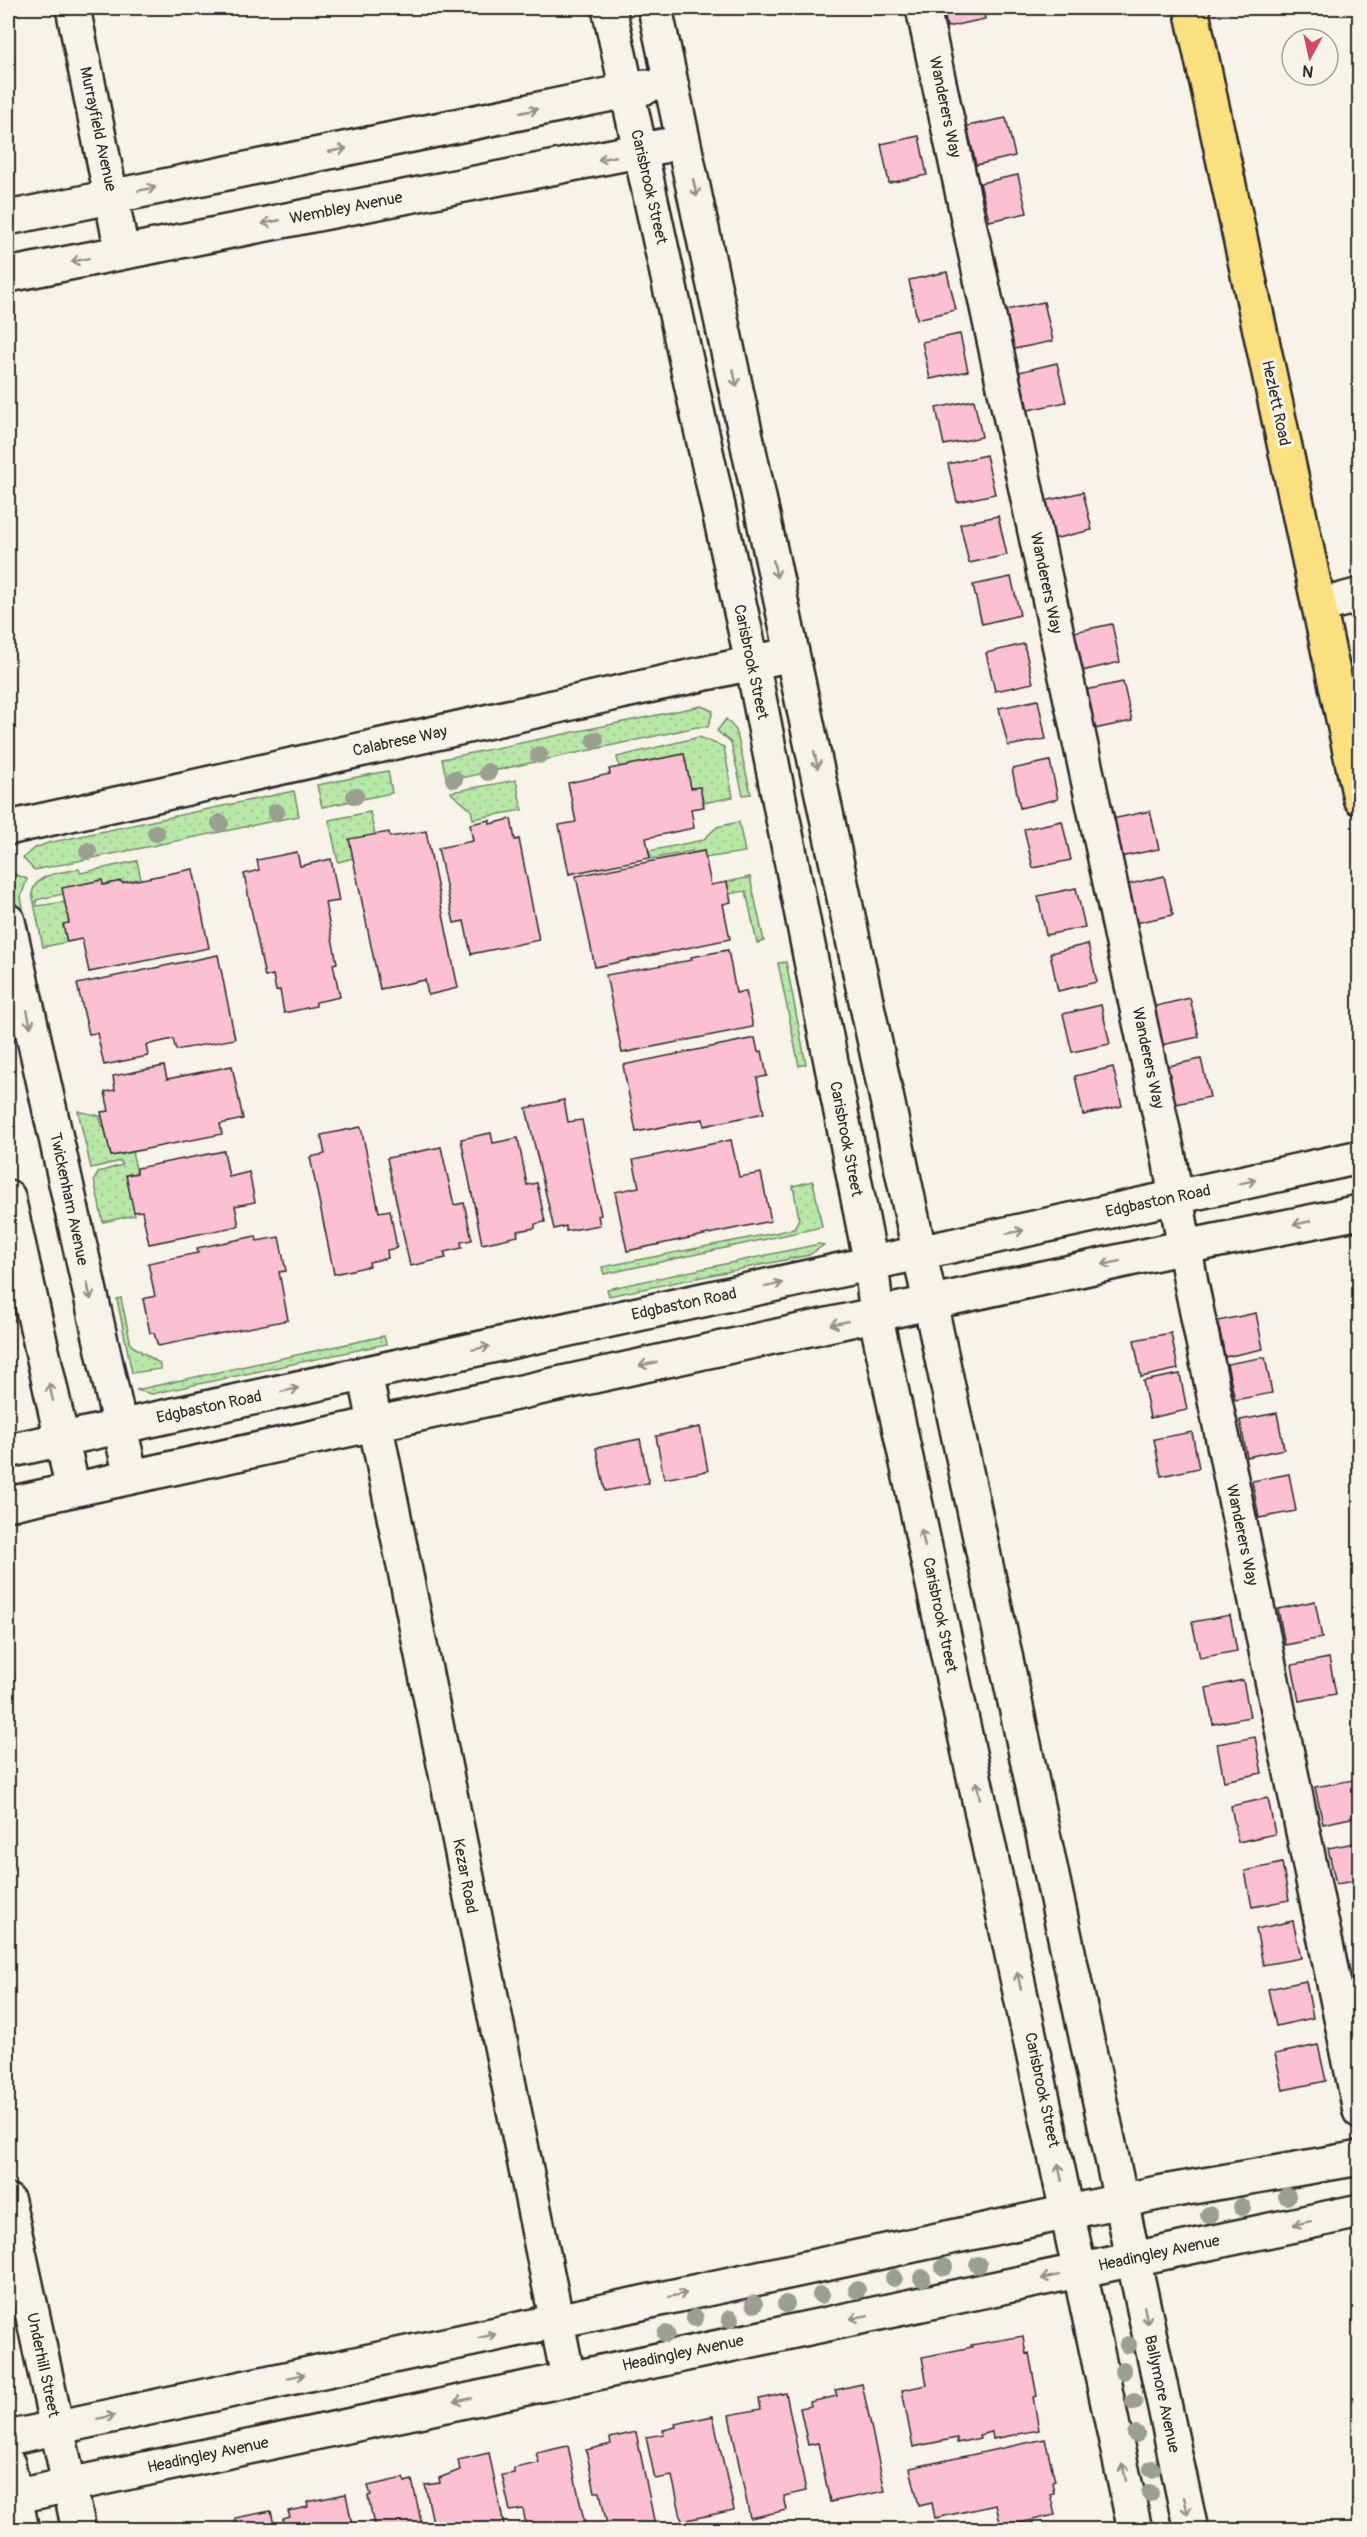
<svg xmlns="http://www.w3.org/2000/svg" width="1367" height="2537" viewBox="0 0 1367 2537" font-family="Pangolin,sans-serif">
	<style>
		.grass { fill: url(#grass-dots); stroke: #728a69; stroke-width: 1.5 }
		.building { fill: #fbc0d2; stroke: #2b2b2b; stroke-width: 1.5 }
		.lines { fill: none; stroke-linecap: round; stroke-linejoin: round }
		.minor-casing { stroke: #2b2b2b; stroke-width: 38 }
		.major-casing { stroke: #2b2b2b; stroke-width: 38 }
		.minor { stroke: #f7f3e8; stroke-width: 33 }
		.major { stroke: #fbe080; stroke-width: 33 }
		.tree { fill: #9a9f91 }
		.oneway { stroke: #918f8a }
		.labels { text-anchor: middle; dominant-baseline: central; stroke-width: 6; stroke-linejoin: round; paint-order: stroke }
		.street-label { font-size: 16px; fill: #2b2b2b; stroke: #f7f3e8 }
	</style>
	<defs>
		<pattern id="grass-dots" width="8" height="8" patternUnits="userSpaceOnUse" patternTransform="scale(1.5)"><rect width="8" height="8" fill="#b8e8a7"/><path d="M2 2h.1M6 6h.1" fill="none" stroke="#9ec790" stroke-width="1.8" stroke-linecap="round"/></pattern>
	</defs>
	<rect width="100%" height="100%" fill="#f7f3e8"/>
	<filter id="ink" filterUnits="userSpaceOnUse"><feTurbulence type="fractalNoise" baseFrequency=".0167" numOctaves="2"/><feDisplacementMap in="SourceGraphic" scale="12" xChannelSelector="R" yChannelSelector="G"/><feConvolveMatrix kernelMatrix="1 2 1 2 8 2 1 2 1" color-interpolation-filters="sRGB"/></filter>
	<g filter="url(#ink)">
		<path class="grass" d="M 701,706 L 713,711 L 708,727 L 697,727 L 447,781 L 442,759 Z
			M 726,719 L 736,730 L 751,794 L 743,795 L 731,743 L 717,731 Z
			M 699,737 L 724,747 L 733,797 L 703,803 L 700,787 L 691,788 L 684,754 L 619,767 L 617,757 Z
			M 388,771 L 392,793 L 322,807 L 317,785 Z
			M 516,780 L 522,810 L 473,819 L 471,810 L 452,794 L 451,792 Z
			M 294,791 L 299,816 L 34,870 L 23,858 L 33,849 L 48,843 Z
			M 370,812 L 375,835 L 353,858 L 338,862 L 329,820 Z
			M 739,822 L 745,852 L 705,858 L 703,851 L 693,853 L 692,851 L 651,859 L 649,851 L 703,840 L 717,827 Z
			M 137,861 L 141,879 L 122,883 L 120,881 L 36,900 L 37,906 L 65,902 L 69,923 L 63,925 L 67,942 L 43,947 L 32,893 C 37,872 61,873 79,869 L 81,873 Z
			M 14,874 L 27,879 L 21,897 L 32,955 L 26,956 L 14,899 Z
			M 750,877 L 764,941 L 757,943 L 746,891 L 729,894 L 727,882 Z
			M 786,962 L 806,1064 L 799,1066 L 778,963 Z
			M 78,1111 L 100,1116 L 102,1126 L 104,1126 L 111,1156 L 132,1152 L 137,1173 L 126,1175 L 135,1215 L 103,1222 L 94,1180 L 99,1172 L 122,1165 L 121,1161 L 91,1168 Z
			M 813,1181 L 822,1227 L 604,1274 L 602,1267 L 794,1229 L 799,1218 L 793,1186 Z
			M 819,1244 L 824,1245 L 809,1255 L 609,1296 L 607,1289 Z
			M 121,1298 L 131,1345 L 159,1363 L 161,1369 L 132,1373 L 117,1299 Z
			M 384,1336 L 386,1344 L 152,1394 L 136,1390 Z"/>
		<path class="building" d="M 943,8 L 983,8 L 985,19 L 947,27 Z
			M 1006,118 L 1015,156 L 976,165 L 967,126 Z
			M 919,136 L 927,175 L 889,183 L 881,144 Z
			M 1018,175 L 1027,213 L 989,221 L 980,183 Z
			M 947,272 L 956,310 L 917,319 L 909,280 Z
			M 1044,302 L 1053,341 L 1014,349 L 1006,310 Z
			M 960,334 L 968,371 L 930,379 L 922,342 Z
			M 1057,363 L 1066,402 L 1028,410 L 1019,372 Z
			M 974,400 L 982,437 L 944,445 L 936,408 Z
			M 986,455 L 995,494 L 957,502 L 948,464 Z
			M 1083,492 L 1092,530 L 1053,539 L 1045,501 Z
			M 998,516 L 1007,555 L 969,563 L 960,524 Z
			M 1011,577 L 1020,615 L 982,624 L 973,585 Z
			M 1112,624 L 1120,662 L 1082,671 L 1074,632 Z
			M 1024,644 L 1033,683 L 995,691 L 986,653 Z
			M 1123,682 L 1132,721 L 1094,729 L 1085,690 Z
			M 1038,700 L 1046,739 L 1008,746 L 999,708 Z
			M 684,754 L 691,788 L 700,787 L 704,807 L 691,809 L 694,828 L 646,838 L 650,858 L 569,874 L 559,825 L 576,822 L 568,783 L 610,774 L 609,769 Z
			M 1050,761 L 1058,799 L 1020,808 L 1012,769 Z
			M 1150,811 L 1159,849 L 1120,857 L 1112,819 Z
			M 511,819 L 515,840 L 519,839 L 539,940 L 471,954 L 464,921 L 454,923 L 438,848 L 473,841 L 470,824 L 490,820 L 490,824 Z
			M 1062,821 L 1071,860 L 1033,868 L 1024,829 Z
			M 426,831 L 458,988 L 428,995 L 425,980 L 380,989 L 349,839 L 389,832 L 390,837 Z
			M 704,851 L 711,885 L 727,882 L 731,902 L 723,904 L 730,939 L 595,967 L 576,876 Z
			M 297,852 L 300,866 L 331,859 L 339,901 L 325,903 L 337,963 L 333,964 L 340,997 L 316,1002 L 316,1006 L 284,1013 L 280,990 L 276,991 L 273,975 L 265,977 L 244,874 L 259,870 L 257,860 Z
			M 193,869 L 209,948 L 89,972 L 82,939 L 67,942 L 63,924 L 69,923 L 62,888 L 102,880 L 103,885 L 121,881 L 122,883 Z
			M 1164,876 L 1173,915 L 1135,923 L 1126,885 Z
			M 1076,888 L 1085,927 L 1046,935 L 1038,896 Z
			M 1088,944 L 1097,982 L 1058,991 L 1050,953 Z
			M 728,950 L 736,993 L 746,991 L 753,1027 L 622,1053 L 606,975 L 692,960 L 691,957 Z
			M 218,955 L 235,1039 L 176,1050 L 173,1039 L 146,1045 L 148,1056 L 104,1065 L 97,1033 L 89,1034 L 77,984 Z
			M 1190,998 L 1199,1037 L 1161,1045 L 1152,1007 Z
			M 1101,1005 L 1110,1044 L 1072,1052 L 1063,1014 Z
			M 755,1038 L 758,1052 L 762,1051 L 767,1076 L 757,1078 L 764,1113 L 704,1126 L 703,1119 L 636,1132 L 623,1065 Z
			M 1201,1059 L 1210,1097 L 1171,1105 L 1163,1067 Z
			M 164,1066 L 167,1079 L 232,1066 L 243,1119 L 220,1124 L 222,1134 L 111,1156 L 101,1112 L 109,1111 L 105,1092 L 115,1090 L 113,1076 Z
			M 1113,1067 L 1122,1106 L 1083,1115 L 1075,1076 Z
			M 564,1100 L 568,1122 L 582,1120 L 601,1215 L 598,1216 L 600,1225 L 566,1231 L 566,1226 L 554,1229 L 526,1108 Z
			M 361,1127 L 379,1212 L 390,1210 L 397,1248 L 387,1250 L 388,1258 L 369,1262 L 370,1266 L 334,1274 L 310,1157 L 325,1154 L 321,1135 Z
			M 491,1133 L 493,1143 L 518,1138 L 527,1185 L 537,1183 L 545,1222 L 535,1224 L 535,1228 L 517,1231 L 518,1236 L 482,1244 L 461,1139 Z
			M 731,1140 L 739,1177 L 761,1173 L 771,1221 L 627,1251 L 615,1192 L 639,1187 L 633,1160 Z
			M 441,1147 L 454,1205 L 464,1203 L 472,1240 L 461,1242 L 462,1248 L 444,1252 L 446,1258 L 410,1266 L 387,1158 Z
			M 224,1151 L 229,1177 L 249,1172 L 255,1202 L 235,1206 L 239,1226 L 149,1244 L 142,1211 L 134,1212 L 126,1175 L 137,1173 L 137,1168 Z
			M 256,1236 L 257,1241 L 279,1237 L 286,1271 L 279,1272 L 288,1320 L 158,1346 L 154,1333 L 150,1333 L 143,1299 L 155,1296 L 148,1263 L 198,1253 L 197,1248 Z
			M 1256,1313 L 1263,1349 L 1225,1357 L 1218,1321 Z
			M 1171,1333 L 1178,1369 L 1141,1377 L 1134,1340 Z
			M 1265,1357 L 1272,1393 L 1235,1400 L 1227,1364 Z
			M 1180,1374 L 1187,1410 L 1150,1418 L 1143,1381 Z
			M 1277,1413 L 1284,1449 L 1247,1457 L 1240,1420 Z
			M 700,1427 L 708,1471 L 664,1479 L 656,1436 Z
			M 1192,1432 L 1199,1468 L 1161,1476 L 1154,1439 Z
			M 640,1439 L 649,1483 L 605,1491 L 596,1448 Z
			M 1289,1474 L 1296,1511 L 1259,1518 L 1252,1481 Z
			M 1315,1601 L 1322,1638 L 1285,1645 L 1278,1609 Z
			M 1230,1615 L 1237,1651 L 1200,1658 L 1192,1622 Z
			M 1329,1658 L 1336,1694 L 1299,1701 L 1292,1665 Z
			M 1243,1680 L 1250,1717 L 1213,1724 L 1206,1688 Z
			M 1255,1737 L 1262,1773 L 1224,1781 L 1217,1744 Z
			M 1353,1780 L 1360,1816 L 1323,1824 L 1315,1787 Z
			M 1268,1798 L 1275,1834 L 1238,1842 L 1231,1806 Z
			M 1360,1842 L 1360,1880 L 1336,1884 L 1328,1848 Z
			M 1282,1863 L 1289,1900 L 1252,1907 L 1245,1871 Z
			M 1293,1921 L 1301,1958 L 1263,1965 L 1256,1929 Z
			M 1360,1969 L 1360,1997 L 1354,1970 Z
			M 1306,1981 L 1313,2018 L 1276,2026 L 1268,1989 Z
			M 1318,2045 L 1326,2081 L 1283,2090 L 1275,2054 Z
			M 1023,2336 L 1026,2354 L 1029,2353 L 1037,2396 L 1033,2397 L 1039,2430 L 993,2439 L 992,2432 L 979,2435 L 980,2438 L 957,2443 L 957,2438 L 913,2447 L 902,2390 L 927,2385 L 922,2357 L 972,2347 L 971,2345 Z
			M 862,2384 L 885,2491 L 830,2502 L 818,2443 L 808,2445 L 800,2408 L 811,2406 L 810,2402 L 837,2396 L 835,2390 Z
			M 786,2393 L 806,2491 L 784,2496 L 787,2510 L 750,2518 L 729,2415 L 761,2409 L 759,2399 Z
			M 713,2416 L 734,2510 L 682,2521 L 672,2476 L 655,2479 L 646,2437 L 664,2434 L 663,2430 L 676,2427 L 675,2424 Z
			M 636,2432 L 656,2530 L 608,2530 L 600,2492 L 595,2492 L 586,2450 L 611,2444 L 610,2438 Z
			M 1045,2439 L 1055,2481 L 1052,2482 L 1054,2493 L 1050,2494 L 1055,2515 L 1001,2527 L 996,2505 L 935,2518 L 932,2503 L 919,2506 L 910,2468 Z
			M 568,2446 L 586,2530 L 527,2530 L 523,2509 L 510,2511 L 502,2475 L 514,2473 L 514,2468 L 539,2463 L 536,2453 Z
			M 489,2453 L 505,2530 L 450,2530 L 449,2524 L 434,2527 L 425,2485 L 440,2483 L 439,2478 L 460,2470 L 458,2460 Z
			M 403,2478 L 405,2482 L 412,2480 L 423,2530 L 375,2530 L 368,2496 L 371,2495 L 368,2486 Z
			M 346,2494 L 353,2530 L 285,2530 L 283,2519 L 290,2517 L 288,2511 L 308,2507 L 307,2502 Z
			M 271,2511 L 275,2530 L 219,2530 L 219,2528 L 236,2524 L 235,2518 Z
			M 1063,2524 L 1064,2530 L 1037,2530 Z"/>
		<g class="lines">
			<defs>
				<path id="minor" d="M 73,8 L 122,251
					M 609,8 L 752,662 L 871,1264 L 879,1332 L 1135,2530
					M 655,8 L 1191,2530
					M 923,8 L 1169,1158 L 1191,1283 L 1360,2111
					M 8,218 L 646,87
					M 8,275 L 663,146
					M 1320,606 L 1360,595
					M 8,828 L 774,658
					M 8,921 L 131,1477
					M 8,1197 L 73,1490
					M 365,1373 L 568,2377
					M 8,1451 L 1360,1157
					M 8,1504 L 1185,1247 L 1360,1212
					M 8,2201 L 79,2530
					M 8,2438 L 1158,2193 L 1360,2158
					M 8,2464 L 22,2530
					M 8,2498 L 1360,2211"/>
				<path id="major" d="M 1191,8 L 1360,798"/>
			</defs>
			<use href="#minor" class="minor-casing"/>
			<use href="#major" class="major-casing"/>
			<use href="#minor" class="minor"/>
			<use href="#major" class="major"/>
		</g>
		<g class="tree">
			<circle cx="595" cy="740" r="9"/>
			<circle cx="539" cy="755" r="9"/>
			<circle cx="488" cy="772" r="9"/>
			<circle cx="454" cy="779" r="9"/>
			<circle cx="355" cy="796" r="9"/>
			<circle cx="276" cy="812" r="9"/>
			<circle cx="220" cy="823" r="9"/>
			<circle cx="156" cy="833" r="9"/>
			<circle cx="88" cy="851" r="9"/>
			<circle cx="1287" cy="2196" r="9"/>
			<circle cx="1242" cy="2207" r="9"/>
			<circle cx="1209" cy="2215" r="9"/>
			<circle cx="978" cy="2265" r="9"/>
			<circle cx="944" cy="2267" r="9"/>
			<circle cx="894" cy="2278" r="9"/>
			<circle cx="922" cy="2278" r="9"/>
			<circle cx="857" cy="2290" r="9"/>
			<circle cx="821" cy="2295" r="9"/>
			<circle cx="754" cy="2304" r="9"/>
			<circle cx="786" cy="2304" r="9"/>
			<circle cx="695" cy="2318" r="9"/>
			<circle cx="730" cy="2319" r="9"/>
			<circle cx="666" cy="2334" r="9"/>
			<circle cx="1128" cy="2345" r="9"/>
			<circle cx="1123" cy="2371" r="9"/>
			<circle cx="1134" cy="2402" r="9"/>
			<circle cx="1136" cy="2434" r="9"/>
			<circle cx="1152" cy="2469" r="9"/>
			<circle cx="1150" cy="2493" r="9"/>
		</g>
		<defs><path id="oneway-shaft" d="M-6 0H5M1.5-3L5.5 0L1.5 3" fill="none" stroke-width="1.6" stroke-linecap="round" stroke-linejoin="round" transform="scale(1.5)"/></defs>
		<g class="oneway">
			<use href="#oneway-shaft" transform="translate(529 111) rotate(-11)"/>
			<use href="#oneway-shaft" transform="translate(338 150) rotate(-11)"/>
			<use href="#oneway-shaft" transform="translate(607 158) rotate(169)"/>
			<use href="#oneway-shaft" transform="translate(695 188) rotate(78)"/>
			<use href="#oneway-shaft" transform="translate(147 189) rotate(-11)"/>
			<use href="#oneway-shaft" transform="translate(271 222) rotate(169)"/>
			<use href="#oneway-shaft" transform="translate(80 260) rotate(168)"/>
			<use href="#oneway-shaft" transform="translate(735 378) rotate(78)"/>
			<use href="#oneway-shaft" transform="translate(775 569) rotate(78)"/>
			<use href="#oneway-shaft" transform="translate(816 760) rotate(78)"/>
			<use href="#oneway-shaft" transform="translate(29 1019) rotate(78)"/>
			<use href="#oneway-shaft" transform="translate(1247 1182) rotate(-12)"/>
			<use href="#oneway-shaft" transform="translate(1302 1223) rotate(168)"/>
			<use href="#oneway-shaft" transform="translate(1015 1232) rotate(-12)"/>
			<use href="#oneway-shaft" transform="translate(1111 1263) rotate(168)"/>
			<use href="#oneway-shaft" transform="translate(774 1285) rotate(-12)"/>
			<use href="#oneway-shaft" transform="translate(89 1291) rotate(78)"/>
			<use href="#oneway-shaft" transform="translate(839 1323) rotate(168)"/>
			<use href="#oneway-shaft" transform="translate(481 1348) rotate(-12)"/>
			<use href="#oneway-shaft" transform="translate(648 1364) rotate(168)"/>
			<use href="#oneway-shaft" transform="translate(290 1390) rotate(-12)"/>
			<use href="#oneway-shaft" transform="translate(51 1392) rotate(-103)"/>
			<use href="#oneway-shaft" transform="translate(923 1538) rotate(-102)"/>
			<use href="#oneway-shaft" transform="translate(978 1790) rotate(-102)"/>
			<use href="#oneway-shaft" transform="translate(1019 1981) rotate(-102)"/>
			<use href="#oneway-shaft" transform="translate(1060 2172) rotate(-102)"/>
			<use href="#oneway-shaft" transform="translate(1302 2223) rotate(168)"/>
			<use href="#oneway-shaft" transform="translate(1050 2277) rotate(168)"/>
			<use href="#oneway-shaft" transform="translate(678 2295) rotate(-12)"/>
			<use href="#oneway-shaft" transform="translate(1146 2315) rotate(78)"/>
			<use href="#oneway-shaft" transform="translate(859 2317) rotate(168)"/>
			<use href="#oneway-shaft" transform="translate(487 2336) rotate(-12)"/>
			<use href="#oneway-shaft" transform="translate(296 2376) rotate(-12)"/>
			<use href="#oneway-shaft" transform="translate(463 2400) rotate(168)"/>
			<use href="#oneway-shaft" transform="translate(106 2417) rotate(-12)"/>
			<use href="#oneway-shaft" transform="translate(1124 2472) rotate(-102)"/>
			<use href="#oneway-shaft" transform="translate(1186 2506) rotate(78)"/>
		</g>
	</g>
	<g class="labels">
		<g class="street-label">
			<text transform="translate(945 107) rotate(78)">Wanderers Way</text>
			<text transform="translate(98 129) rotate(78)">Murrayfield Avenue</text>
			<text transform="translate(649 187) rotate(77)">Carisbrook Street</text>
			<text transform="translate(346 208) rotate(-11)">Wembley Avenue</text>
			<text transform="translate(1276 403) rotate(78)">Hezlett Road</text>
			<text transform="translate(1046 583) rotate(78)">Wanderers Way</text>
			<text transform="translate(751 662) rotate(78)">Carisbrook Street</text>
			<text transform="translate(400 741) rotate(-12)">Calabrese Way</text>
			<text transform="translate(1148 1058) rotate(78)">Wanderers Way</text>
			<text transform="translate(846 1139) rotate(79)">Carisbrook Street</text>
			<text transform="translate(69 1199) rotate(78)">Twickenham Avenue</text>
			<text transform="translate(1158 1201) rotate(-12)">Edgbaston Road</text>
			<text transform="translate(684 1304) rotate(-12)">Edgbaston Road</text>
			<text transform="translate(209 1407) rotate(-12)">Edgbaston Road</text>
			<text transform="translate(1242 1535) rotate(78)">Wanderers Way</text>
			<text transform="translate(940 1615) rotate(78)">Carisbrook Street</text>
			<text transform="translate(465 1876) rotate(79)">Kezar Road</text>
			<text transform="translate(1042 2090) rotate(78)">Carisbrook Street</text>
			<text transform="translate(1159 2253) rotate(-12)">Headingley Avenue</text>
			<text transform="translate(683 2353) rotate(-12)">Headingley Avenue</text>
			<text transform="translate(43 2365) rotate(78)">Underhill Street</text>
			<text transform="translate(1162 2394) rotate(78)">Ballymore Avenue</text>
			<text transform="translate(208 2455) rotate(-12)">Headingley Avenue</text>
		</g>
	</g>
	<rect width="1367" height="2537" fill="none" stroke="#f7f3e8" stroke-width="30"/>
	<rect x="15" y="15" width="1337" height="2507" fill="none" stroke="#2b2b2b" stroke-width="2" filter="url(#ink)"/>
	<g transform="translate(1310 57) rotate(188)"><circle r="28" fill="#f7f3e8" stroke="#a5a39c" stroke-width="1.5"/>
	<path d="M0-4.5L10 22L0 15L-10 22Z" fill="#d1495b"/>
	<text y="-9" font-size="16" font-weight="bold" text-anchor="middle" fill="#2b2b2b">N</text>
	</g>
</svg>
